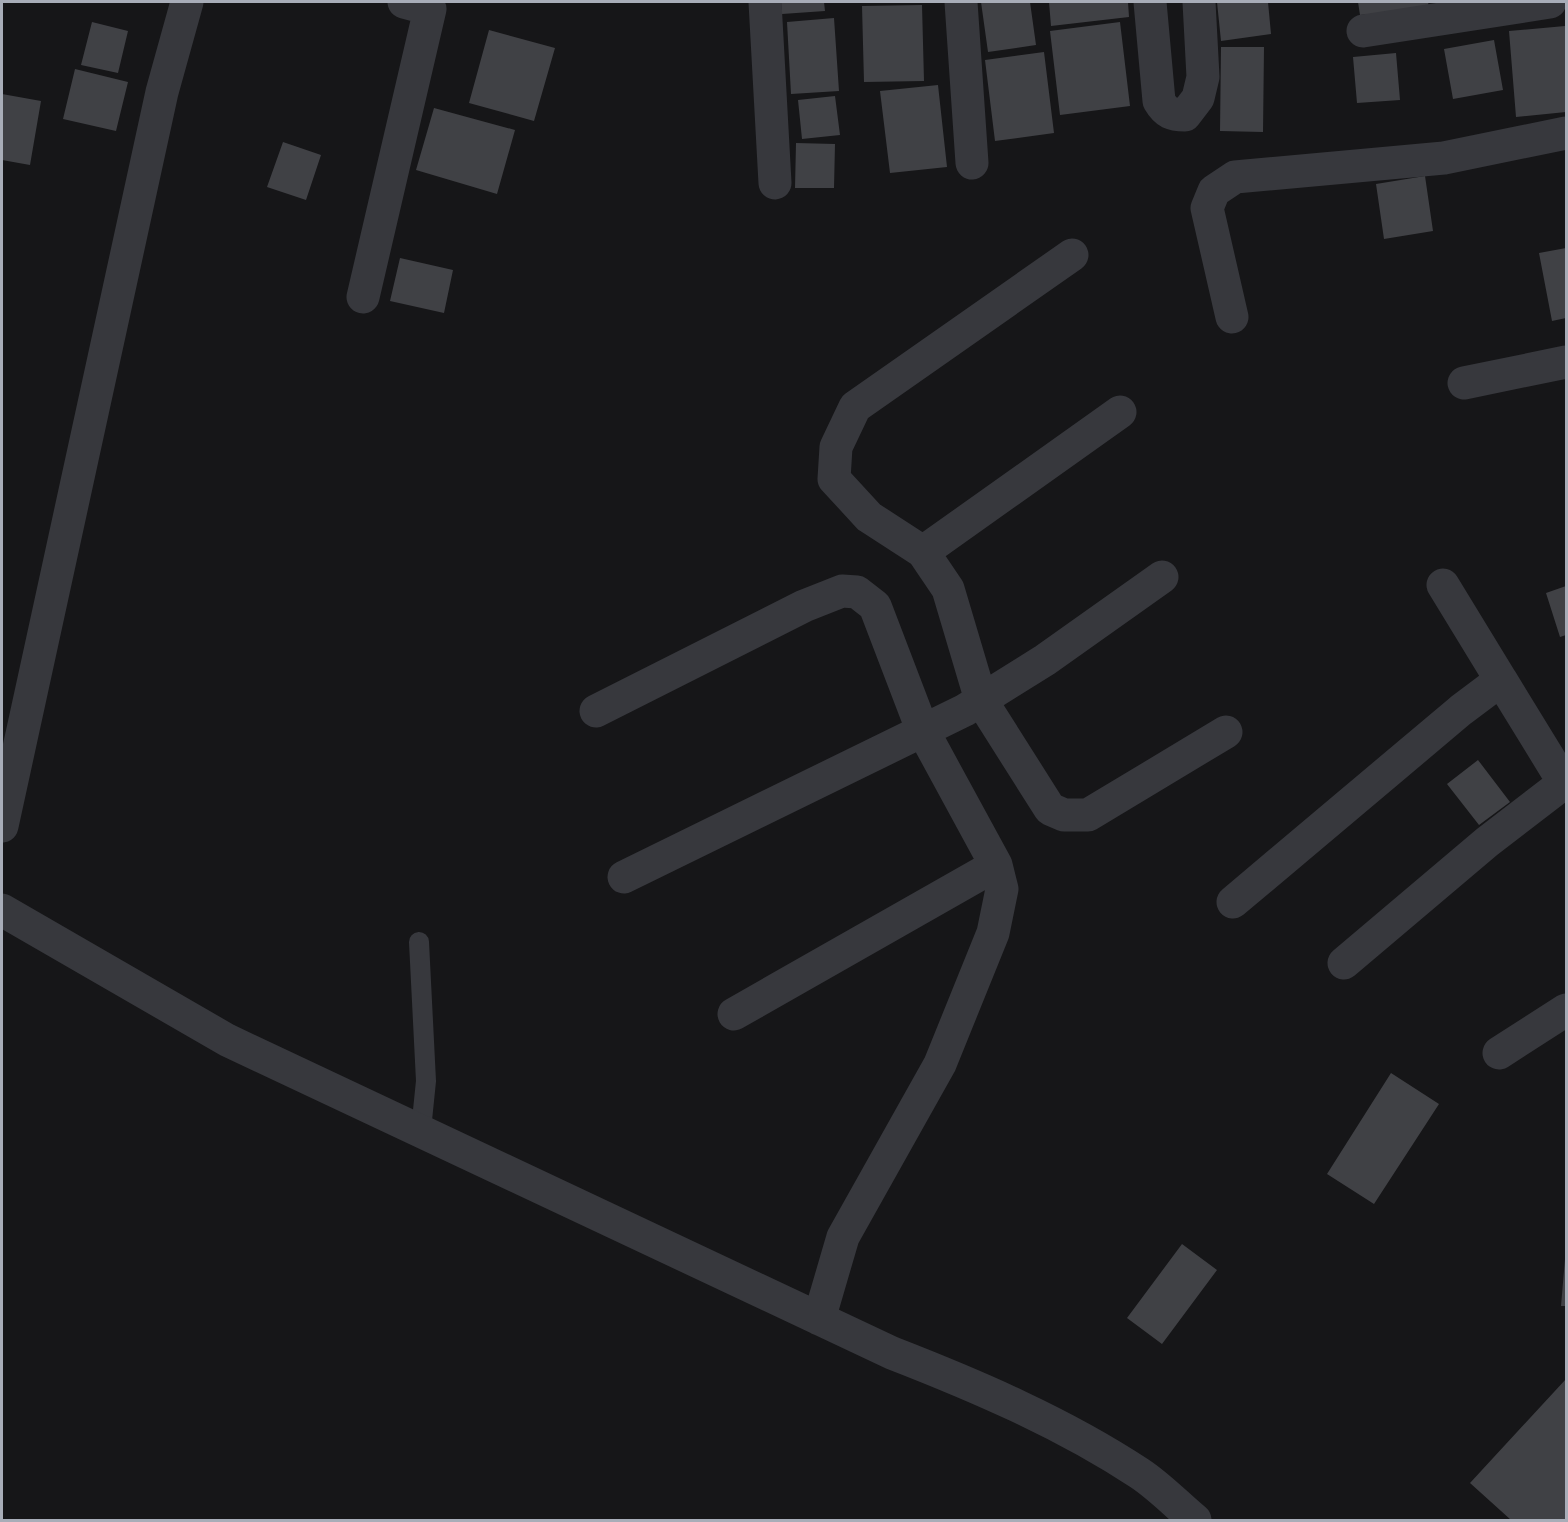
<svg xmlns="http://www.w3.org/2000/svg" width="1568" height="1522" viewBox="0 0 1568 1522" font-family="Inter,sans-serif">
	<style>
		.building { fill: #404145 }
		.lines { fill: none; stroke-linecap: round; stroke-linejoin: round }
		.lane { stroke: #37383d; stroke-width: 20 }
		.street { stroke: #37383d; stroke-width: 33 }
	</style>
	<rect width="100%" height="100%" fill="#161618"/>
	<path class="building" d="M 781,2 L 824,2 L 825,11 L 782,14 Z
		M 981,2 L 1030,2 L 1036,45 L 988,52 Z
		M 1049,2 L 1128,2 L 1129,17 L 1051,26 Z
		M 1217,2 L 1268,2 L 1271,34 L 1221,41 Z
		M 1358,2 L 1428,2 L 1429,8 L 1360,15 Z
		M 922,5 L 924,81 L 864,82 L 862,6 Z
		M 834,18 L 839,91 L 791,94 L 787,22 Z
		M 92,22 L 128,31 L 118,73 L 81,65 Z
		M 1120,22 L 1130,106 L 1060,115 L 1050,31 Z
		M 1565,26 L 1566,112 L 1516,117 L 1509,31 Z
		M 489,30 L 555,48 L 534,121 L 469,103 Z
		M 1494,40 L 1503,90 L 1453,99 L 1444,49 Z
		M 1221,47 L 1264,47 L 1263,132 L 1220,131 Z
		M 1044,52 L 1054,133 L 995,141 L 985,60 Z
		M 1396,53 L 1400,100 L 1357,103 L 1353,57 Z
		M 75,69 L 128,82 L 116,131 L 63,119 Z
		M 938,85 L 947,167 L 890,173 L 880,91 Z
		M 2,94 L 41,101 L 30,165 L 2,160 Z
		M 835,96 L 840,135 L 802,139 L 798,100 Z
		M 434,108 L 515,130 L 497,194 L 416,170 Z
		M 283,142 L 321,155 L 306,200 L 267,187 Z
		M 796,143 L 835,144 L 834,188 L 795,188 Z
		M 1425,176 L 1433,231 L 1384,239 L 1376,184 Z
		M 1566,248 L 1566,318 L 1552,321 L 1539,253 Z
		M 400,258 L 453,270 L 444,313 L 390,301 Z
		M 1566,586 L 1566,635 L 1560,637 L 1546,593 Z
		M 1478,760 L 1510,802 L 1479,825 L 1447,784 Z
		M 1391,1073 L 1439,1104 L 1374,1204 L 1327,1174 Z
		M 1182,1244 L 1217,1270 L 1162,1344 L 1127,1318 Z
		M 1565,1259 L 1566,1259 L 1566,1306 L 1561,1306 Z
		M 1566,1379 L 1566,1520 L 1511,1520 L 1470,1483 Z"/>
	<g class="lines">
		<path class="lane" d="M 419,942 L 426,1081 L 421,1130"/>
		<path class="street" d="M 765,2 L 775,183
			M 961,2 L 972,163
			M 1150,2 L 1159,101 C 1166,113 1172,115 1185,115 L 1198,98 L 1203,77 L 1199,2
			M 1363,31 L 1550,2
			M 1072,255 L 855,407 L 836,447 L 834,479 L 869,517 L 923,552 L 948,589 L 981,700 L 1050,809 L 1064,815 L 1088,815 L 1226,732
			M 363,297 L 430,9 L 404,2
			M 1232,317 L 1207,208 L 1214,191 L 1235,177 L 1444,158 L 1566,133
			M 1464,383 L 1566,362
			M 923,552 L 1120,412
			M 1443,585 L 1501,680
			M 596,711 L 804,606 L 842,591 L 857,592 L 875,606 L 922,729 L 996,865 L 1002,889 L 993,933 L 940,1064 L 843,1237 L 819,1319
			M 2,826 L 162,92 L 187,2
			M 624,877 L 965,710 L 1045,660 L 1162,577
			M 1233,902 L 1461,710 L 1501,680 L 1566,786
			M 2,910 L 227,1040 L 892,1353 C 977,1386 1063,1423 1139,1473 C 1159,1486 1177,1505 1195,1520
			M 1344,963 L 1487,842 L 1565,782
			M 734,1014 L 996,865
			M 1499,1053 L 1566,1010"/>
	</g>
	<rect width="1568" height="1522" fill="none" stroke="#a8adb8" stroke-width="6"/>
</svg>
